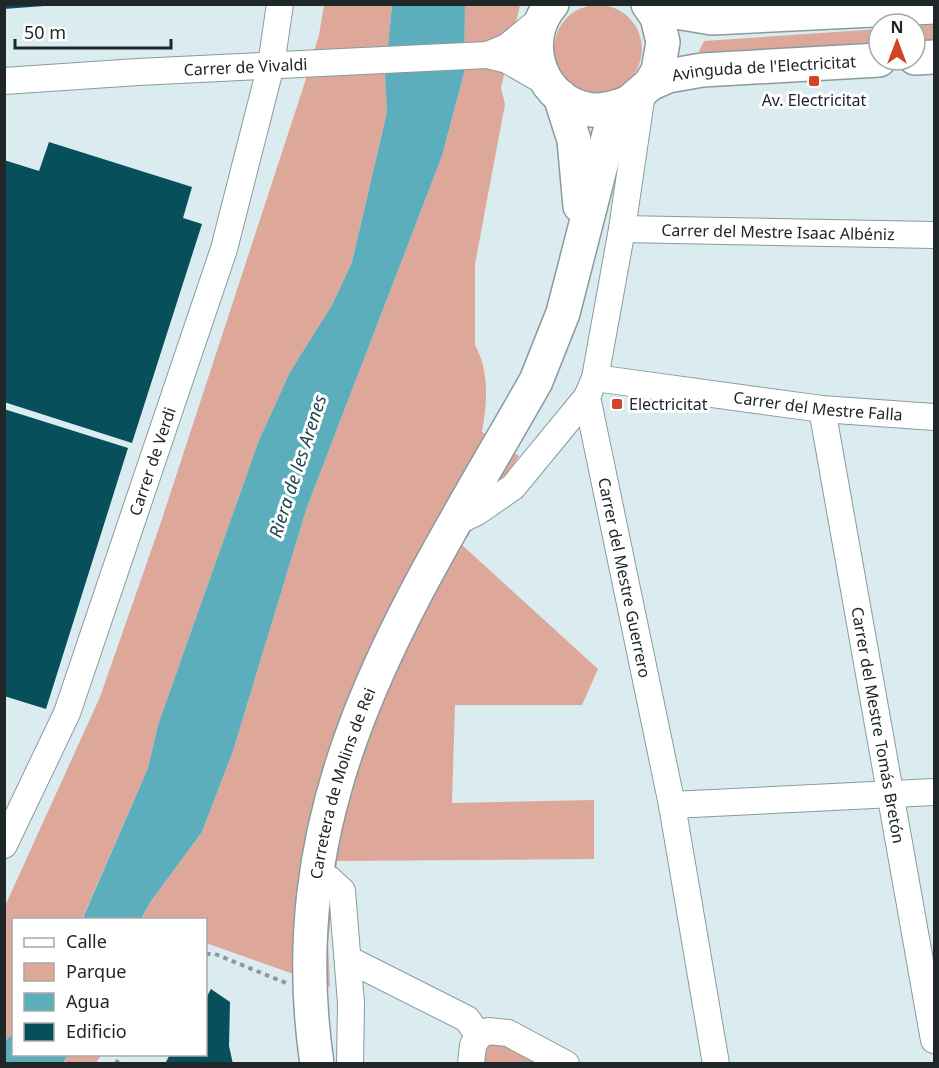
<svg xmlns="http://www.w3.org/2000/svg" width="939" height="1068" viewBox="0 0 939 1068" font-family="'Noto Sans',sans-serif">
	<style>
		.green { fill: #dda89a }
		.water { fill: #5caebc }
		.building { fill: #07505b }
		.lines { fill: none; stroke-linecap: round; stroke-linejoin: round }
		.street-casing { stroke: #899b9e; stroke-width: 28 }
		.secondary-casing { stroke: #899b9e; stroke-width: 36 }
		.path { stroke: #8b999c; stroke-width: 4; stroke-dasharray: 4.5 4.5; stroke-linecap: butt }
		.street { stroke: #fff; stroke-width: 26 }
		.secondary { stroke: #fff; stroke-width: 33 }
		.poi-dot { fill: #cf4525; stroke: #fff; stroke-width: 2 }
		.labels { text-anchor: middle; dominant-baseline: central; stroke-width: 6; stroke-linejoin: round; paint-order: stroke }
		.street-label { font-size: 16px; fill: #202729; stroke: #fff }
		.poi-label { font-size: 16px; fill: #202729; stroke: #fff }
		.water-label { font-size: 18px; font-style: italic; fill: #1f464d; stroke: #fff }
	</style>
	<rect width="100%" height="100%" fill="#daecf0"/>
	<path class="green" d="M554 49a44 44 0 1 1 88 0a44 44 0 1 1-88 0Z
		M 324,5 L 392,5 L 385,77 L 387,112 L 352,262 L 332,305 L 290,372 L 259,440 L 158,725 L 148,768 L 82,919 L 14,920 L 13,1033 L 5,1041 L 5,906 L 100,697 L 160,525 L 305,82 L 319,35 Z
		M 465,5 L 520,5 L 501,88 L 505,104 L 475,264 L 475,345 C 490,372 487,404 482,432 L 519,456 L 462,545 L 598,669 L 582,705 L 455,705 L 452,803 L 594,800 L 594,859 L 337,861 L 328,942 L 330,987 L 206,943 L 206,920 L 141,920 L 151,901 L 202,832 L 233,751 L 307,507 L 442,156 L 464,73 Z
		M 934,25 L 934,48 L 915,49 L 915,26 Z
		M 879,29 L 879,52 L 703,56 L 699,51 L 704,41 Z
		M 495,1040 L 548,1064 L 480,1064 L 484,1047 Z
		M 68,1055 L 101,1055 L 96,1063 L 63,1064 Z"/>
	<path class="water" d="M 392,5 L 465,5 L 464,73 L 442,156 L 307,507 L 233,751 L 202,832 L 151,901 L 141,919 L 82,920 L 148,768 L 158,725 L 259,440 L 290,372 L 332,305 L 352,262 L 387,112 L 385,77 Z
		M 13,1033 L 14,1054 L 68,1055 L 63,1063 L 5,1063 L 5,1041 Z"/>
	<path class="building" d="M 4,4 L 44,4 L 44,6 L 4,9 Z
		M 49,142 L 192,187 L 183,218 L 202,224 L 132,443 L 4,402 L 4,160 L 39,171 Z
		M 4,409 L 128,448 L 46,709 L 4,696 Z
		M 211,989 L 230,1002 L 229,1046 L 233,1064 L 165,1064 L 170,1054 L 206,1054 L 206,998 Z"/>
	<g class="lines">
		<defs>
			<g id="street">
				<path d="M 487,55 L 507,60 L 547,83"/>
				<path id="s1" d="M 4,81 L 138,72 L 487,55 L 507,47 L 542,18"/>
				<path id="s2" d="M 642,93 L 622,229 L 595,378 L 587,397 L 672,805 L 716,1064"/>
				<path id="s3" d="M 622,229 L 934,235"/>
				<path id="s4" d="M 595,378 L 822,409 L 934,417"/>
				<path id="s5" d="M 822,409 L 934,1040"/>
				<path d="M 454,523 L 477,512 L 513,487 L 587,397"/>
				<path d="M 672,805 L 934,792"/>
				<path id="s6" d="M 4,845 L 67,713 L 224,249 L 271,65 L 280,4"/>
				<path d="M 316,875 L 329,879 L 342,891 L 351,1003 L 350,1064"/>
				<path d="M 348,959 L 467,1019 L 479,1036"/>
				<path d="M 471,1064 L 473,1045 L 479,1036 L 488,1031 L 508,1033 L 566,1064"/>
			</g>
			<g id="secondary">
				<path d="M 552,4 C 519,42 541,104 592,110 C 605,111 616,107 628,103"/>
				<path d="M 652,8 L 712,18 L 934,7"/>
				<path d="M 915,58 L 934,57"/>
				<path id="s7" d="M 650,84 L 668,76 L 702,70 L 879,60"/>
				<path d="M 560,96 L 574,140 L 580,206"/>
				<path id="s8" d="M 317,1064 C 277,791 409,605 536,381 L 563,313 L 609,134 L 628,103 L 650,84 L 658,71 L 663,42 L 657,17 L 648,4"/>
			</g>
		</defs>
		<use href="#street" class="street-casing"/>
		<use href="#secondary" class="secondary-casing"/>
		<path class="path" d="M 206,954 L 215,954 L 286,983
			M 116,1064 L 121,1054"/>
		<use href="#street" class="street"/>
		<use href="#secondary" class="secondary"/>
	</g>
	<g class="poi-dot">
		<rect x="808" y="75" width="12" height="12" rx="3"/>
		<rect x="611" y="398" width="12" height="12" rx="3"/>
	</g>
	<g class="labels">
		<g class="street-label">
			<text stroke="none"><textPath href="#s1" startOffset="242">Carrer de Vivaldi</textPath></text>
			<text stroke="none"><textPath href="#s7" startOffset="116">Avinguda de l'Electricitat</textPath></text>
			<text stroke="none"><textPath href="#s3" startOffset="156">Carrer del Mestre Isaac Albéniz</textPath></text>
			<text stroke="none"><textPath href="#s4" startOffset="225">Carrer del Mestre Falla</textPath></text>
			<text stroke="none"><textPath href="#s6" startOffset="412">Carrer de Verdi</textPath></text>
			<text stroke="none"><textPath href="#s2" startOffset="494">Carrer del Mestre Guerrero</textPath></text>
			<text stroke="none"><textPath href="#s5" startOffset="321">Carrer del Mestre Tomás Bretón</textPath></text>
			<text stroke="none"><textPath href="#s8" startOffset="285">Carretera de Molins de Rei</textPath></text>
		</g>
		<g class="poi-label">
			<text x="814" y="100">Av. Electricitat</text>
			<text x="629" y="404" text-anchor="start">Electricitat</text>
		</g>
		<g class="water-label">
			<text transform="translate(297 466) rotate(-72)">Riera de les Arenes</text>
		</g>
	</g>
	<rect width="939" height="1068" fill="none" stroke="#202729" stroke-width="12"/>
	<rect x="12" y="918" width="195" height="138" fill="#ffffff" stroke="#a6a9a9" stroke-width="1.5"/>
	<rect x="24" y="938" width="30" height="9" fill="#ffffff" stroke="#a6a9a9" stroke-width="1.5"/>
	<text x="66" y="948" font-size="18" fill="#202729">Calle</text>
	<rect x="24" y="963" width="30" height="18" fill="#dda89a" stroke="#a6a9a9" stroke-width="1.5"/>
	<text x="66" y="978" font-size="18" fill="#202729">Parque</text>
	<rect x="24" y="993" width="30" height="18" fill="#5caebc" stroke="#a6a9a9" stroke-width="1.5"/>
	<text x="66" y="1008" font-size="18" fill="#202729">Agua</text>
	<rect x="24" y="1023" width="30" height="18" fill="#07505b" stroke="#a6a9a9" stroke-width="1.5"/>
	<text x="66" y="1038" font-size="18" fill="#202729">Edificio</text>
	<g transform="translate(897 42)"><circle r="28" fill="#ffffff" stroke="#a6a9a9" stroke-width="1.5"/>
	<path d="M0-4.5L10 22L0 15L-10 22Z" fill="#cf4525"/>
	<text y="-9" font-size="16" font-weight="bold" text-anchor="middle" fill="#202729">N</text>
	</g>
	<path d="M15 39v9h156v-9" fill="none" stroke="#202729" stroke-width="3"/>
	<text x="24" y="39" font-size="18" fill="#202729" stroke="#ffffff" stroke-width="4.5" paint-order="stroke">50 m</text>
</svg>
